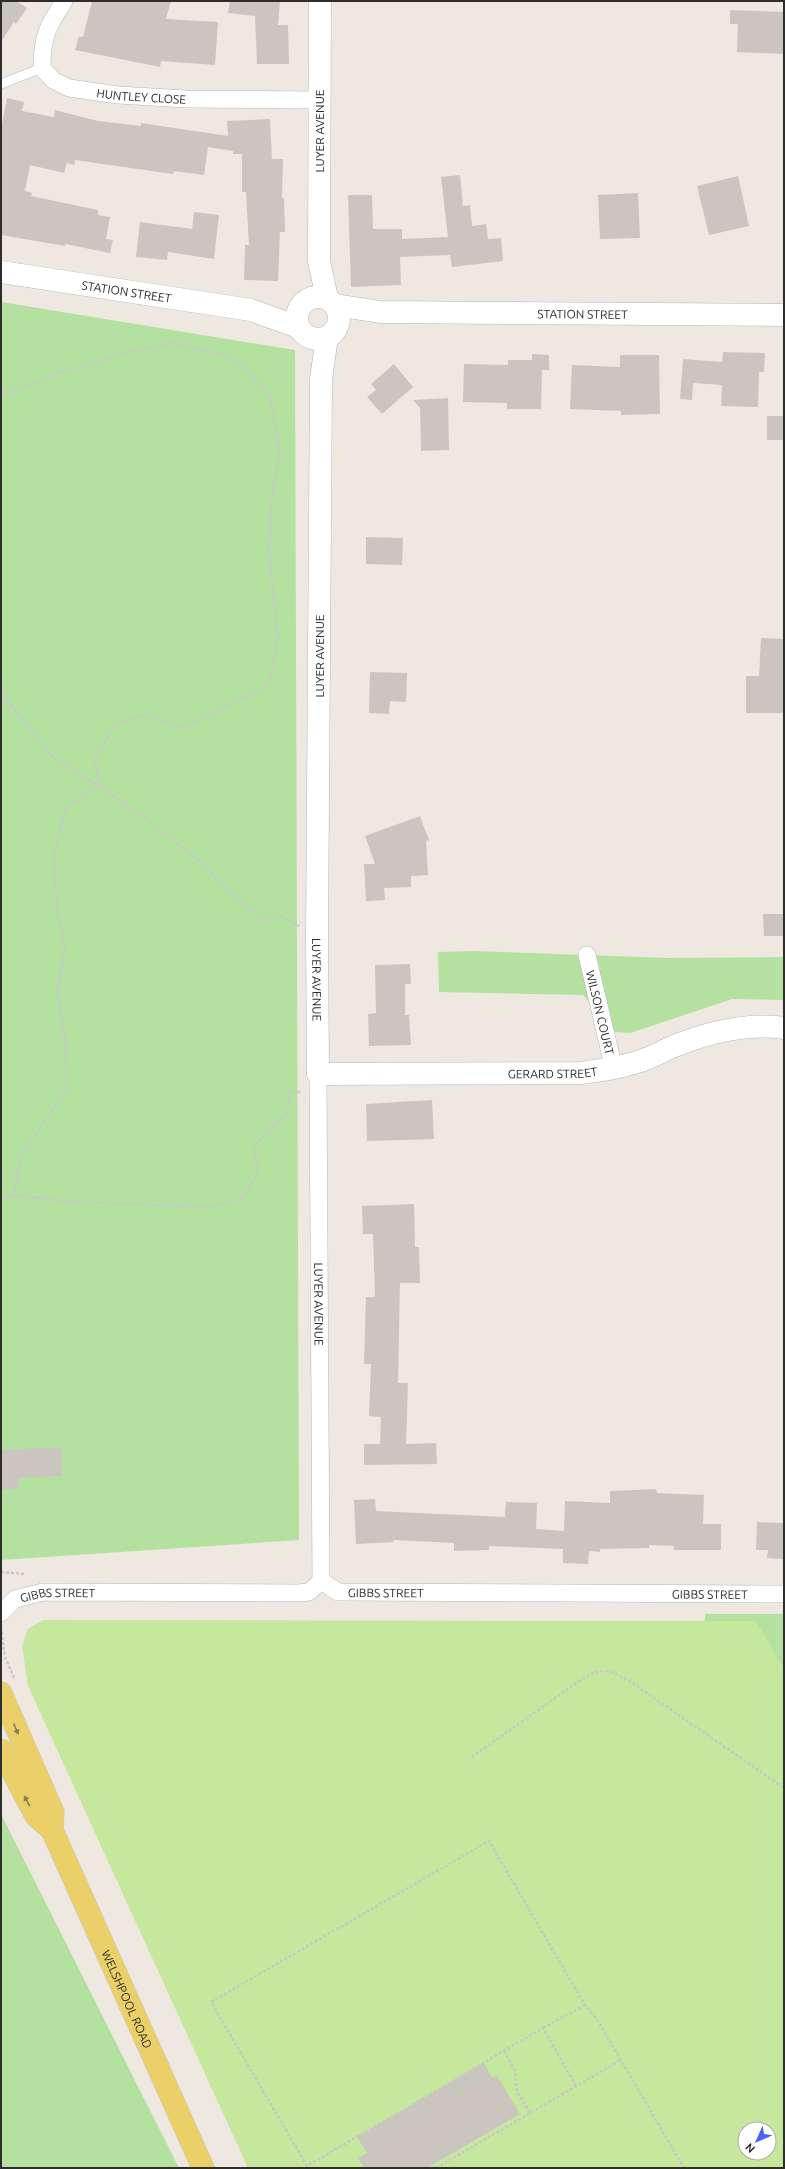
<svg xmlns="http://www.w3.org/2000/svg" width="785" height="2169" viewBox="0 0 785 2169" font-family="Ubuntu,sans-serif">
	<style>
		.green { fill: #b5e1a0 }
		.pitch { fill: #c6e89d; fill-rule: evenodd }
		.building { fill: #cac6bf }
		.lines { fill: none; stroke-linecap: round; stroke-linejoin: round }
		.service-casing { stroke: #b4b6c0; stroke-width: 10 }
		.minor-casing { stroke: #b4b6c0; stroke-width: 18 }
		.tertiary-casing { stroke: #b4b6c0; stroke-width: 23 }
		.primary-casing { stroke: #c8c8c8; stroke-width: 23 }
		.path { stroke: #c8c8c8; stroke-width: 2.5; stroke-dasharray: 3 2; stroke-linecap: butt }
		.service { stroke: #fff; stroke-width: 9 }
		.minor { stroke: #fff; stroke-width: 17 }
		.tertiary { stroke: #fff; stroke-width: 22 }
		.primary { stroke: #ebd069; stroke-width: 22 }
		.oneway { fill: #8c7e4b }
		.labels { text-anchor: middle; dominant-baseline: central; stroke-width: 3; stroke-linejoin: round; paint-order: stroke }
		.street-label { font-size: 12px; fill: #2d2d2d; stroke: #fff }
	</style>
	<rect width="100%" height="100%" fill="#eee8e1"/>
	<path class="green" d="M 1,302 L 295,350 L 299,1540 L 1,1560 Z
		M 473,951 L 669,958 L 784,957 L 784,1000 L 732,999 L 630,1033 L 614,1032 L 583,995 L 439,992 L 438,952 Z
		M 705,1614 L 784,1614 L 784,1760 L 704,1645 Z
		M 1,1814 L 179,2168 L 1,2168 Z"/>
	<path class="pitch" d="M 43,1620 L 756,1621 L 784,1669 L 784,2168 L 248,2168 L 28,1686 L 22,1646 L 28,1629 ZM 745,2129 L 769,2129 L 769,2153 L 745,2153 Z"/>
	<path class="building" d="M 1,1 L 16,1 L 27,8 L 16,24 L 14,22 L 1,42 Z
		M 92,1 L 171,1 L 166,19 L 218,22 L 215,65 L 161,61 L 160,67 L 75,50 L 79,36 L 83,37 Z
		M 230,1 L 280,1 L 278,25 L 288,25 L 289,64 L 257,64 L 255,16 L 228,13 Z
		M 730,10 L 784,12 L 784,54 L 737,52 L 738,24 L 730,24 Z
		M 7,98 L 24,102 L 22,111 L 54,117 L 55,110 L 98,121 L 141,126 L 141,123 L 228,136 L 227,121 L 270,119 L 272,159 L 283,159 L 282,198 L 284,198 L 285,232 L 280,232 L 278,281 L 244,280 L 245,245 L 249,245 L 246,192 L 242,192 L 242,154 L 233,154 L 233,151 L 208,147 L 204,175 L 174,171 L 173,174 L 75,160 L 74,165 L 67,163 L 64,173 L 30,165 L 25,191 L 32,193 L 31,196 L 98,210 L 98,215 L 110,217 L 106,239 L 113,240 L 110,253 L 65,244 L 65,246 L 1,235 L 1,130 Z
		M 460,175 L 463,206 L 470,205 L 472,226 L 486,224 L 488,239 L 501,238 L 503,261 L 452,267 L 450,255 L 400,257 L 401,285 L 351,287 L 348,195 L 372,195 L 373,229 L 402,229 L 402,239 L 448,237 L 441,177 Z
		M 738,176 L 749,226 L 709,235 L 697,186 Z
		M 638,193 L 640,238 L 600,239 L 598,195 Z
		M 194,212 L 219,215 L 214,259 L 168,252 L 167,260 L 136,257 L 140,222 L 192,229 Z
		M 723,352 L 765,353 L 764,372 L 759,372 L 758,407 L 721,406 L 722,385 L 693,383 L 692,400 L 680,399 L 683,359 L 722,362 Z
		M 532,354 L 549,355 L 549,370 L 542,370 L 541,409 L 507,409 L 507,403 L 463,402 L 464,364 L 508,365 L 508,360 L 532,360 Z
		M 620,355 L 659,355 L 660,414 L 621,415 L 621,411 L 570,409 L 572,365 L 620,367 Z
		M 394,364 L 413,387 L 382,414 L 367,397 L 376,390 L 371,384 Z
		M 448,398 L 449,450 L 421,451 L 420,408 L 413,400 Z
		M 767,416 L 784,416 L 784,440 L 767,440 Z
		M 366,537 L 403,538 L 402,565 L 366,564 Z
		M 761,638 L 784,639 L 784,713 L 746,713 L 746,676 L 759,676 Z
		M 370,672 L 407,673 L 406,702 L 390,701 L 389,714 L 369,713 Z
		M 420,816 L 429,840 L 426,841 L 428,875 L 411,876 L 411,887 L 384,888 L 385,900 L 366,901 L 364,864 L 375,864 L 365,836 Z
		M 763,914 L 784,914 L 784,936 L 764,936 Z
		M 410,964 L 411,984 L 405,984 L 405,1015 L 409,1015 L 411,1045 L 369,1046 L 368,1014 L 376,1013 L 375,965 Z
		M 432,1100 L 434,1139 L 367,1141 L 366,1104 Z
		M 414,1204 L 415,1247 L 419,1247 L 420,1283 L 400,1283 L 398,1383 L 408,1383 L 406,1444 L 436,1443 L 437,1464 L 364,1465 L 364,1444 L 380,1444 L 381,1417 L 369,1416 L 371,1364 L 364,1364 L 366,1297 L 375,1297 L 373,1234 L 363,1234 L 362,1206 Z
		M 61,1447 L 62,1476 L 18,1478 L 19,1489 L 1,1490 L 1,1450 Z
		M 656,1489 L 657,1493 L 704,1495 L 703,1524 L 721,1524 L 721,1550 L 674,1550 L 674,1546 L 649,1545 L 649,1548 L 600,1549 L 600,1552 L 589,1551 L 588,1564 L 563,1563 L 563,1549 L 489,1546 L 489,1550 L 454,1551 L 454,1543 L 393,1540 L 393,1542 L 356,1544 L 354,1500 L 375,1499 L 376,1511 L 505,1517 L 506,1502 L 537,1503 L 536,1529 L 564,1531 L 565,1501 L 610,1503 L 610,1491 Z
		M 757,1522 L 784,1523 L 784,1559 L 767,1558 L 768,1550 L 756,1550 Z
		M 484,2063 L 492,2078 L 497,2075 L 520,2114 L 427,2168 L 364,2168 L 358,2158 L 367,2153 L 357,2137 Z"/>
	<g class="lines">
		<defs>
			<path id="service" d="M 1,84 L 42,68"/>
			<g id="minor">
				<path id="s1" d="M 64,1 C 47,28 42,36 42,68 L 53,80 L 69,88 L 118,95 L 186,99 L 320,100"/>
				<path id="s2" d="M 587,955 L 614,1069"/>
				<path id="s3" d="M 318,1074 L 321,1581"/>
				<path id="s4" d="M 321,1581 L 338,1592 L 784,1594"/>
				<path id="s5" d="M 1,1613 L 15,1599 L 43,1592 L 299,1593 L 309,1592 L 321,1581"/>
			</g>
			<g id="tertiary">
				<path d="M 320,1 L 319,261 L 327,298"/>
				<path id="s6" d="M 1,272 L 251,310 L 298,327"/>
				<circle cx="318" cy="318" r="21"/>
				<path id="s7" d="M 335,305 L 380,312 L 784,315"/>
				<path id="s8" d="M 327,337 L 321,379 L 317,936 L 318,1074 L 581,1073 C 603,1070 625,1067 646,1059 C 657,1055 666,1049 677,1045 C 709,1032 749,1023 784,1028"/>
			</g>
			<g id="primary">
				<path id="s9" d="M 1,1693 L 53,1812 L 52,1830 L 203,2168"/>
				<path d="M 1,1750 L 36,1816 L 52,1830"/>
			</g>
		</defs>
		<use href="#service" class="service-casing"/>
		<use href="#minor" class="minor-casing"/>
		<use href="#tertiary" class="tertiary-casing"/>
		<use href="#primary" class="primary-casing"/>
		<path class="path" d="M 1,396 L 59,373 L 120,354 L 174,343 L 234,358 L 270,395 L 280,453 L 271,503 L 269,555 L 278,638 L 269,684 L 182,728 L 146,714 L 116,724 L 95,758 L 99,786 L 147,819 L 199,861 L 263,922 L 279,915 L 299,926
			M 1,693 L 53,757 L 99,786 L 66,808 L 54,855 L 57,910 L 65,948 L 57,991 L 66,1046 L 67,1088 L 21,1156 L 14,1195 L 74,1202 L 211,1207 L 243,1198 L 257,1173 L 255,1147 L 271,1127 L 288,1114 L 289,1092 L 302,1092
			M 1,1199 L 14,1195
			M 1,1572 L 25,1574
			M 1,1627 L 5,1657 L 15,1680
			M 472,1757 L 579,1681 C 601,1666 609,1669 631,1682 L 784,1788
			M 543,2028 L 585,2005
			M 504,2051 L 515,2070 L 517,2091 L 530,2113
			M 576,2086 L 543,2028 L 307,2166 L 211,2002 L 489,1841 L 585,2005 L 598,2021 L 684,2168
			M 436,2168 L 621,2060"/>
		<use href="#service" class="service"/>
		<use href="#minor" class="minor"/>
		<use href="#tertiary" class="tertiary"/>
		<use href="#primary" class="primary"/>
	</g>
	<defs><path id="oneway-solid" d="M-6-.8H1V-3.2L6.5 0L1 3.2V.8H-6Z"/></defs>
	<g class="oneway">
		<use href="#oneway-solid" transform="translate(16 1729) rotate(67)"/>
		<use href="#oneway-solid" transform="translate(27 1801) rotate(-119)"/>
	</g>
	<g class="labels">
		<g class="street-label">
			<text stroke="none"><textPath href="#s1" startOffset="179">HUNTLEY CLOSE</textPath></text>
			<text transform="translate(319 131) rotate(-90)">LUYER AVENUE</text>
			<text stroke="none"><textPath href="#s6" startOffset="127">STATION STREET</textPath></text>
			<text stroke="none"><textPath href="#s7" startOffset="248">STATION STREET</textPath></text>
			<text transform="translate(319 656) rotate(-90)">LUYER AVENUE</text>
			<text stroke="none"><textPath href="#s8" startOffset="643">LUYER AVENUE</textPath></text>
			<text stroke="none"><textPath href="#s2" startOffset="59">WILSON COURT</textPath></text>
			<text stroke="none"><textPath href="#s8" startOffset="972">GERARD STREET</textPath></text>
			<text stroke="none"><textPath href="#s3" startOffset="230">LUYER AVENUE</textPath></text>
			<text stroke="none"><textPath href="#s4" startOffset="68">GIBBS STREET</textPath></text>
			<text stroke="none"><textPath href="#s4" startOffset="392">GIBBS STREET</textPath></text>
			<text stroke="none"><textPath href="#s5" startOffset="63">GIBBS STREET</textPath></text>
			<text stroke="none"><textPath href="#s9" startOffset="333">WELSHPOOL ROAD</textPath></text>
		</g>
	</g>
	<rect width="785" height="2169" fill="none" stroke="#2d2d2d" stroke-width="4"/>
	<g transform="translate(757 2141) rotate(225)"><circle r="19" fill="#ffffff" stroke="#ababab"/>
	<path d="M0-3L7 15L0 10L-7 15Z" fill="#4a64f2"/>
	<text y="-6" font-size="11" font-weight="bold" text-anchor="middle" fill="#2d2d2d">N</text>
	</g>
</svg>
